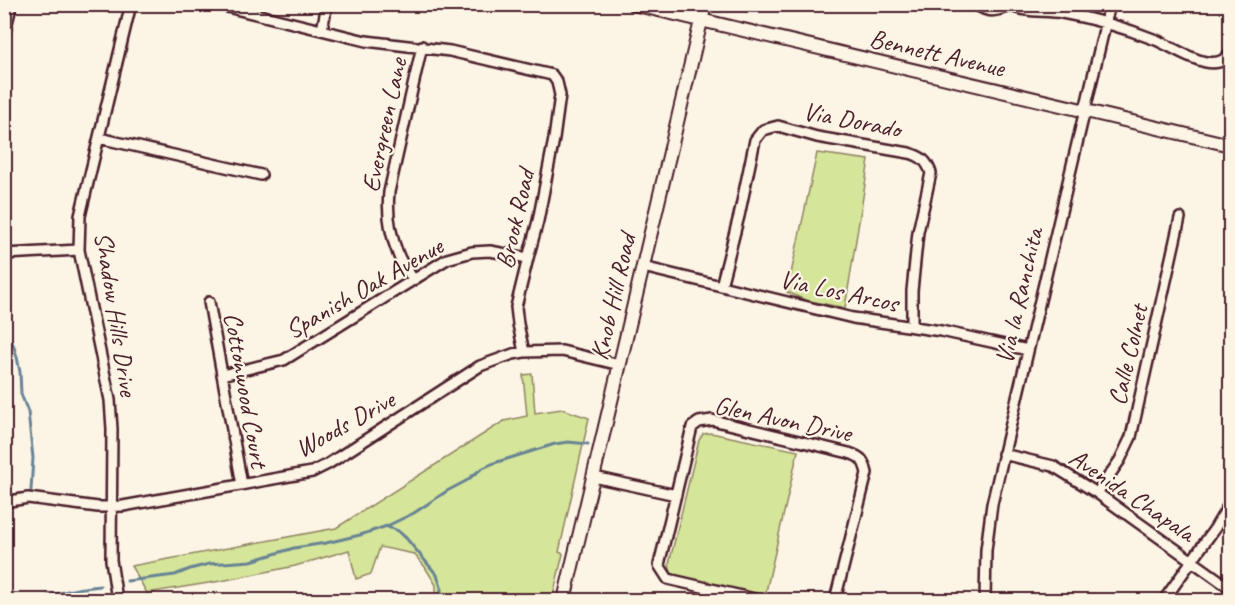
<svg xmlns="http://www.w3.org/2000/svg" width="1235" height="605" viewBox="0 0 1235 605" font-family="Caveat,sans-serif">
	<style>
		.green { fill: #d5e599; stroke: #908262; stroke-width: 1.5 }
		.lines { fill: none; stroke-linecap: round; stroke-linejoin: round }
		.stream { stroke: #688395; stroke-width: 3 }
		.street-casing { stroke: #4a1f2b; stroke-width: 14 }
		.secondary-casing { stroke: #4a1f2b; stroke-width: 16 }
		.street { stroke: #fcf5e5; stroke-width: 9 }
		.secondary { stroke: #fcf5e5; stroke-width: 12 }
		.labels { text-anchor: middle; dominant-baseline: central; stroke-width: 4.5; stroke-linejoin: round; paint-order: stroke }
		.street-label { font-size: 26px; fill: #4a1f2b; stroke: #fcf5e5 }
	</style>
	<rect width="100%" height="100%" fill="#fcf5e5"/>
	<filter id="ink" filterUnits="userSpaceOnUse"><feTurbulence type="fractalNoise" baseFrequency=".0167" numOctaves="2"/><feDisplacementMap in="SourceGraphic" scale="12" xChannelSelector="R" yChannelSelector="G"/><feConvolveMatrix kernelMatrix="1 2 1 2 8 2 1 2 1" color-interpolation-filters="sRGB"/></filter>
	<g filter="url(#ink)">
		<path class="green" d="M 817,153 L 869,160 L 845,308 L 805,300 L 787,292 Z
			M 532,374 L 535,413 L 562,409 L 589,418 L 559,552 L 563,554 L 552,600 L 436,600 L 436,585 L 425,567 L 414,554 L 380,547 L 371,574 L 356,579 L 349,550 L 295,566 L 221,581 L 147,593 L 131,566 L 336,528 L 504,421 L 527,416 L 523,375 Z
			M 711,433 L 798,451 L 765,596 L 680,577 L 671,573 L 669,564 L 699,440 L 703,434 Z"/>
		<g class="lines">
			<path class="stream" d="M 4,329 L 13,344 L 17,357 L 20,372 L 21,394 L 28,412 L 33,458 L 31,490
				M 388,527 L 398,531 L 406,538 L 437,575 L 441,587 L 441,599
				M 127,581 L 175,575 L 190,569 L 209,564 L 251,561 L 294,548 L 326,543 L 360,535 L 387,526 L 414,513 L 447,491 L 466,481 L 481,469 L 494,463 L 555,444 L 568,442 L 588,444
				M 41,599 C 61,591 79,588 100,586"/>
			<defs>
				<path id="street" d="M 215,4 L 366,41 L 450,51 L 552,75 L 557,82 L 560,95 L 554,139 L 538,221 L 528,258 L 516,307 L 518,324 L 524,352
					M 975,4 C 989,14 996,11 1011,6 L 1010,4
					M 1011,6 C 1026,13 1045,10 1062,13 C 1091,18 1128,29 1156,40 C 1174,47 1217,79 1230,52
					M 322,30 L 327,4
					M 4,35 L 10,11
					M 99,138 L 261,175
					M 5,254 L 79,250
					M 643,267 L 853,318 L 941,331 L 1028,350
					M 413,279 C 408,271 401,263 398,254 C 390,234 387,213 389,192 L 422,46
					M 721,286 L 739,216 L 755,140 L 763,130 L 778,126 L 817,137 L 909,153 C 921,156 927,161 931,173 L 918,232 L 912,291 L 912,327
					M 209,302 L 242,485
					M 222,375 L 284,360 L 447,259 L 472,252 L 490,251 L 528,258
					M 1003,454 L 1053,466 L 1097,493 L 1230,588
					M 594,477 L 676,495
					M 1097,493 L 1120,460 L 1131,437 L 1180,218
					M 4,502 L 28,498 L 98,507 L 123,506 L 312,472 L 328,464 L 480,366 L 513,354 L 524,352 L 562,351 L 620,365
					M 117,600 L 111,560 L 112,429 L 110,400 L 79,250 L 80,216 L 131,4
					M 759,600 L 668,579 L 659,565 L 692,427 L 699,422 L 712,420 L 849,453 C 862,457 864,461 867,473 L 835,600
					M 985,600 L 986,550 L 992,504 L 1110,4
					M 1164,600 L 1215,528 L 1230,503"/>
				<path id="secondary" d="M 633,4 L 1230,145
					M 564,600 L 705,4"/>
			</defs>
			<use href="#street" class="street-casing"/>
			<use href="#secondary" class="secondary-casing"/>
			<use href="#street" class="street"/>
			<use href="#secondary" class="secondary"/>
		</g>
	</g>
	<g class="labels">
		<g class="street-label">
			<text transform="translate(937 53) rotate(13)">Bennett Avenue</text>
			<text transform="translate(852 120) rotate(11)">Via Dorado</text>
			<text transform="translate(384 125) rotate(-78)">Evergreen Lane</text>
			<text transform="translate(515 219) rotate(-77)">Brook Road</text>
			<text transform="translate(364 288) rotate(-30)">Spanish Oak Avenue</text>
			<text transform="translate(839 291) rotate(12)">Via Los Arcos</text>
			<text transform="translate(1019 296) rotate(-77)">Via la Ranchita</text>
			<text transform="translate(613 297) rotate(-77)">Knob Hill Road</text>
			<text transform="translate(116 314) rotate(81)">Shadow Hills Drive</text>
			<text transform="translate(1128 355) rotate(-77)">Calle Colnet</text>
			<text transform="translate(246 390) rotate(80)">Cottonwood Court</text>
			<text transform="translate(783 419) rotate(12)">Glen Avon Drive</text>
			<text transform="translate(345 424) rotate(-29)">Woods Drive</text>
			<text transform="translate(1132 495) rotate(34)">Avenida Chapala</text>
		</g>
	</g>
	<rect width="1235" height="605" fill="none" stroke="#fcf5e5" stroke-width="24"/>
	<rect x="12" y="12" width="1211" height="581" fill="none" stroke="#4a1f2b" stroke-width="2" filter="url(#ink)"/>
</svg>
